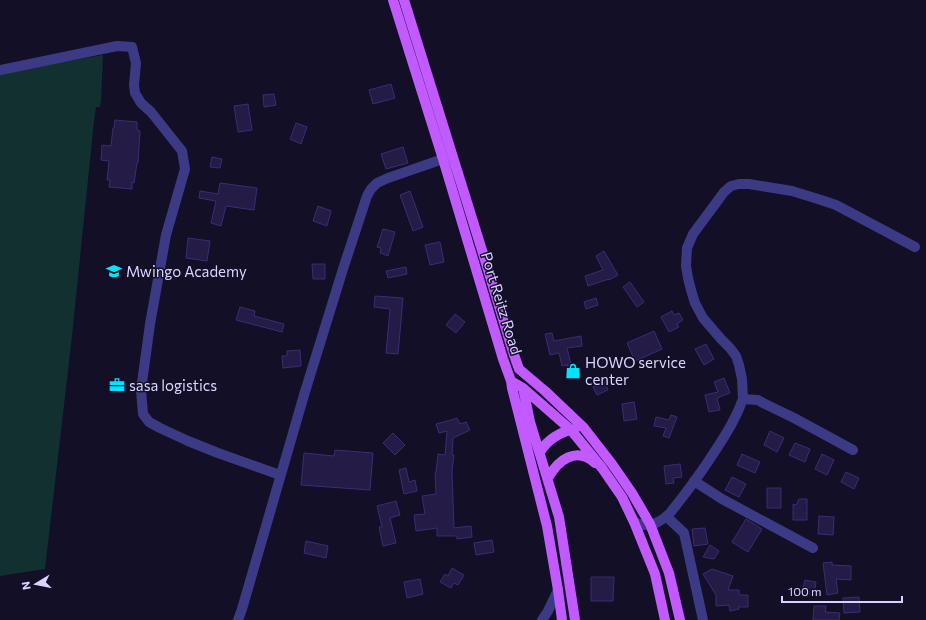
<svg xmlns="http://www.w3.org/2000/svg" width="926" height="620" viewBox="0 0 926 620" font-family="Commissioner,sans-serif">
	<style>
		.green { fill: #12302f }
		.building { fill: #241b47; stroke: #3b2d73 }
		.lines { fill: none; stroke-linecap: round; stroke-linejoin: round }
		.minor { stroke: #3d3a85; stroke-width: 10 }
		.major { stroke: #c25bff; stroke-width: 10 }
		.labels { text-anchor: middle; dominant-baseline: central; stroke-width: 3; stroke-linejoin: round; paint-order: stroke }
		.poi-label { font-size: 15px; fill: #d9d4ff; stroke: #130f26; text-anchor: start }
		.street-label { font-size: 15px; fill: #d9d4ff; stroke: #130f26 }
	</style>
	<rect width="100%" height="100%" fill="#130f26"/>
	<path class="green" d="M 103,55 L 101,101 L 100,107 L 96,107 L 94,121 L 72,336 L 45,569 L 0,576 L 0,73 Z"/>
	<path class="building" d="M 391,84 L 395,98 L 373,104 L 369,90 Z
		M 274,94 L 276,105 L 264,107 L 263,95 Z
		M 248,104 L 252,130 L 238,132 L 234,106 Z
		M 115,120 L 137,122 L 137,130 L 140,131 L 138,163 L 137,163 L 134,183 L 132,182 L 132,189 L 109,187 L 110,180 L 107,180 L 109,161 L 101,160 L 102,145 L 111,146 L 113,128 L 114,128 Z
		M 296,123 L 307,127 L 301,144 L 290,139 Z
		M 403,147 L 408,163 L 386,169 L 381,154 Z
		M 212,157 L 222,159 L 220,168 L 210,167 Z
		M 220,183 L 257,188 L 254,210 L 226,206 L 221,226 L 211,223 L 216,201 L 199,198 L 200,191 L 218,194 Z
		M 410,191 L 423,227 L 413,231 L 400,195 Z
		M 318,206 L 331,211 L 327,226 L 313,221 Z
		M 383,229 L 395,232 L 388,256 L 380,253 L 381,248 L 377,247 Z
		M 188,238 L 210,241 L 207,261 L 186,258 Z
		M 440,242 L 444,262 L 430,265 L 425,245 Z
		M 604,251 L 618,275 L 609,280 L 609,279 L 588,286 L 585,276 L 603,270 L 596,256 Z
		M 312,264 L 325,264 L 325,279 L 313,279 Z
		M 406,267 L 407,274 L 388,278 L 386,271 Z
		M 630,282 L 644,302 L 637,307 L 623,287 Z
		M 375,296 L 403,298 L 398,354 L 386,353 L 390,309 L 374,307 Z
		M 596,298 L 598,305 L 586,309 L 584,302 Z
		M 240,307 L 255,311 L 254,316 L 284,324 L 282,332 L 236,320 Z
		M 672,311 L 674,315 L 679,313 L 683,320 L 677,324 L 679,327 L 669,332 L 661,317 Z
		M 455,314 L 465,322 L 456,333 L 446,325 Z
		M 654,331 L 662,349 L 635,361 L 627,343 Z
		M 552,333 L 554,341 L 581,336 L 582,346 L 567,348 L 571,364 L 562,366 L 559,353 L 550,355 L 545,334 Z
		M 706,344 L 714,359 L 704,365 L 695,349 Z
		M 300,350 L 301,366 L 283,368 L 282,356 L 287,356 L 287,351 Z
		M 576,364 L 579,377 L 569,379 L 566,366 Z
		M 724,378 L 730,393 L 717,398 L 720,410 L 709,412 L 705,395 L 718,392 L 714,382 Z
		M 605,382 L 608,390 L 597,395 L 593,387 Z
		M 634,402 L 637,419 L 624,421 L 622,404 Z
		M 671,415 L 677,417 L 669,438 L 663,436 L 666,428 L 654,426 L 656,417 L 669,420 Z
		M 457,418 L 460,424 L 466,422 L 470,430 L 453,438 L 452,455 L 454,455 L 452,471 L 454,528 L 471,526 L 472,537 L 457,539 L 457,536 L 437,536 L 437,528 L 416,531 L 414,515 L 425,514 L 422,496 L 436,494 L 435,472 L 436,472 L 438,454 L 445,455 L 447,431 L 439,433 L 436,424 L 451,420 Z
		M 770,431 L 784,438 L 777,452 L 764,445 Z
		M 393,433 L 405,445 L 395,455 L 383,443 Z
		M 795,443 L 810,449 L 805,462 L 789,455 Z
		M 335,450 L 373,453 L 370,490 L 301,485 L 304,453 L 334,456 Z
		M 742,454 L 760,462 L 755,473 L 737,465 Z
		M 822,454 L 834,460 L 827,475 L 815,469 Z
		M 680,464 L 682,477 L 673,478 L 674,483 L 666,484 L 664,466 Z
		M 406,468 L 409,482 L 415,480 L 417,491 L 404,494 L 399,470 Z
		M 846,472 L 859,478 L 854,489 L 841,482 Z
		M 732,477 L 746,484 L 739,497 L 725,490 Z
		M 767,488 L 781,488 L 781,508 L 767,508 Z
		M 799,499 L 807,499 L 807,520 L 793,520 L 793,504 L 796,505 Z
		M 396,501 L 400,515 L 390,518 L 396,543 L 383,546 L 379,527 L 382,527 L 377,506 Z
		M 819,516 L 834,517 L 833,535 L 818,534 Z
		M 746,519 L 762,529 L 748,552 L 732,542 Z
		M 705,528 L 708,544 L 694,546 L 692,529 Z
		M 492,540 L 494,552 L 476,555 L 474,543 Z
		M 306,541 L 328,546 L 326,558 L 304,553 Z
		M 710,545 L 719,551 L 714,559 L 703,557 Z
		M 832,562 L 832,565 L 851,566 L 851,580 L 836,579 L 838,593 L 827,595 L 823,563 Z
		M 452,568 L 464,575 L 458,585 L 454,583 L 451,588 L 440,582 L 445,574 L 448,576 Z
		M 712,569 L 733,576 L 728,590 L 739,590 L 739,595 L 748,595 L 748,607 L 738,607 L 739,609 L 730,611 L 729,605 L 716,606 L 716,595 L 703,574 Z
		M 591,577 L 614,577 L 613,601 L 591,601 Z
		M 420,579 L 423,594 L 407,598 L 404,582 Z
		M 805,580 L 816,582 L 814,595 L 802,593 Z
		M 859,597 L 860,612 L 844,613 L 843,598 Z
		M 814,606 L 826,606 L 825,612 L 840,613 L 839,620 L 813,620 Z"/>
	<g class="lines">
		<path class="minor" d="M 0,70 L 117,46 L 132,47 L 136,63 L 134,85 L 135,93 L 141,103 L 151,112 L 182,151 L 185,169 L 166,235 L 150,324 L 141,390 L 143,414 L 149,422 L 160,428 L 188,441 L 218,453 L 280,475
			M 743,399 L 742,379 L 739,365 L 736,356 L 730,348 L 721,339 L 703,318 L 695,303 L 691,290 L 688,278 L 686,266 L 687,248 L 693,234 L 716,203 L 724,192 L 731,186 L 739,184 L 749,184 L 792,191 L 818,199 L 836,205 L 915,247
			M 694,481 L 722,499 L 813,548
			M 667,517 L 684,533 L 703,620
			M 634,522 C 637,523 641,525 644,525 C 654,526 664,519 670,513 C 687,492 703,470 717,448 C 728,431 736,418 743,399 L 758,400 L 763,403 L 794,418 L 853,450
			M 238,620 L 242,609 L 304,395 L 343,269 L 367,196 L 371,189 L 377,183 L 388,178 L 443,159
			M 542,620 L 548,611 L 558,590"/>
		<path class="major" d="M 393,0 L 443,159 L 503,359 L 511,381 L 512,388 L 547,526 L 558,590 L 562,620
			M 404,0 L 485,260 L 513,352 L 519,369 L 545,391 L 584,428 L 612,464 L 632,493 L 650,524 L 669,573 L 680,620
			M 511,381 L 523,388 L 571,430 L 602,468 L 622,497 L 634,522 L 655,574 L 665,620
			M 523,388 L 530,422 L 559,517 L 575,620
			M 540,452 C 547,440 561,431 575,429
			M 548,478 C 558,460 576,446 595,463"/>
	</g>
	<defs>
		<symbol id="school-bare" viewBox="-9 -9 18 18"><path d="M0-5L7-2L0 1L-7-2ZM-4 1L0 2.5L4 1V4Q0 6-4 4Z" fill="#00e5ff" stroke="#130f26" stroke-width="2.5" paint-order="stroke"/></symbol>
		<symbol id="shop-bare" viewBox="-9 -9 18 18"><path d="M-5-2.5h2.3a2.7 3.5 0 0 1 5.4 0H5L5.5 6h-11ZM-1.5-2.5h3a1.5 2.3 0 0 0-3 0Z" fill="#00e5ff" stroke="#130f26" stroke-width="2.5" paint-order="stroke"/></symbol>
		<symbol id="office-bare" viewBox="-9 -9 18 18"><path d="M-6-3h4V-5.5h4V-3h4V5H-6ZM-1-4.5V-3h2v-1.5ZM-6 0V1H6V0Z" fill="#00e5ff" stroke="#130f26" stroke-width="2.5" paint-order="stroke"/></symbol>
	</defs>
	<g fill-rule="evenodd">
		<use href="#school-bare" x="103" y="260" width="22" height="22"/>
		<use href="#shop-bare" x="562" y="360" width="22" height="22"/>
		<use href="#office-bare" x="106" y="374" width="22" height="22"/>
	</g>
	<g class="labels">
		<g class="poi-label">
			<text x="126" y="271">Mwingo Academy</text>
			<text x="585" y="362">HOWO service<tspan x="585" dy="17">center</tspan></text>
			<text x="129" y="385">sasa logistics</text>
		</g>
		<g class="street-label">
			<text transform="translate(502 303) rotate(73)">Port Reitz Road</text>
		</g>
	</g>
	<g transform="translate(36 584) rotate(260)" stroke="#130f26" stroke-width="3" paint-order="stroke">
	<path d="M0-3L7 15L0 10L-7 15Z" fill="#d9d4ff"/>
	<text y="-6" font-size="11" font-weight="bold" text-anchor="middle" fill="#d9d4ff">N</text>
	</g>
	<path d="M782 596v6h120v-6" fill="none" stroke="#d9d4ff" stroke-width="2"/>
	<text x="788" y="596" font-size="12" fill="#d9d4ff" stroke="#130f26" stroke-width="3" paint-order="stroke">100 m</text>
</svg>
